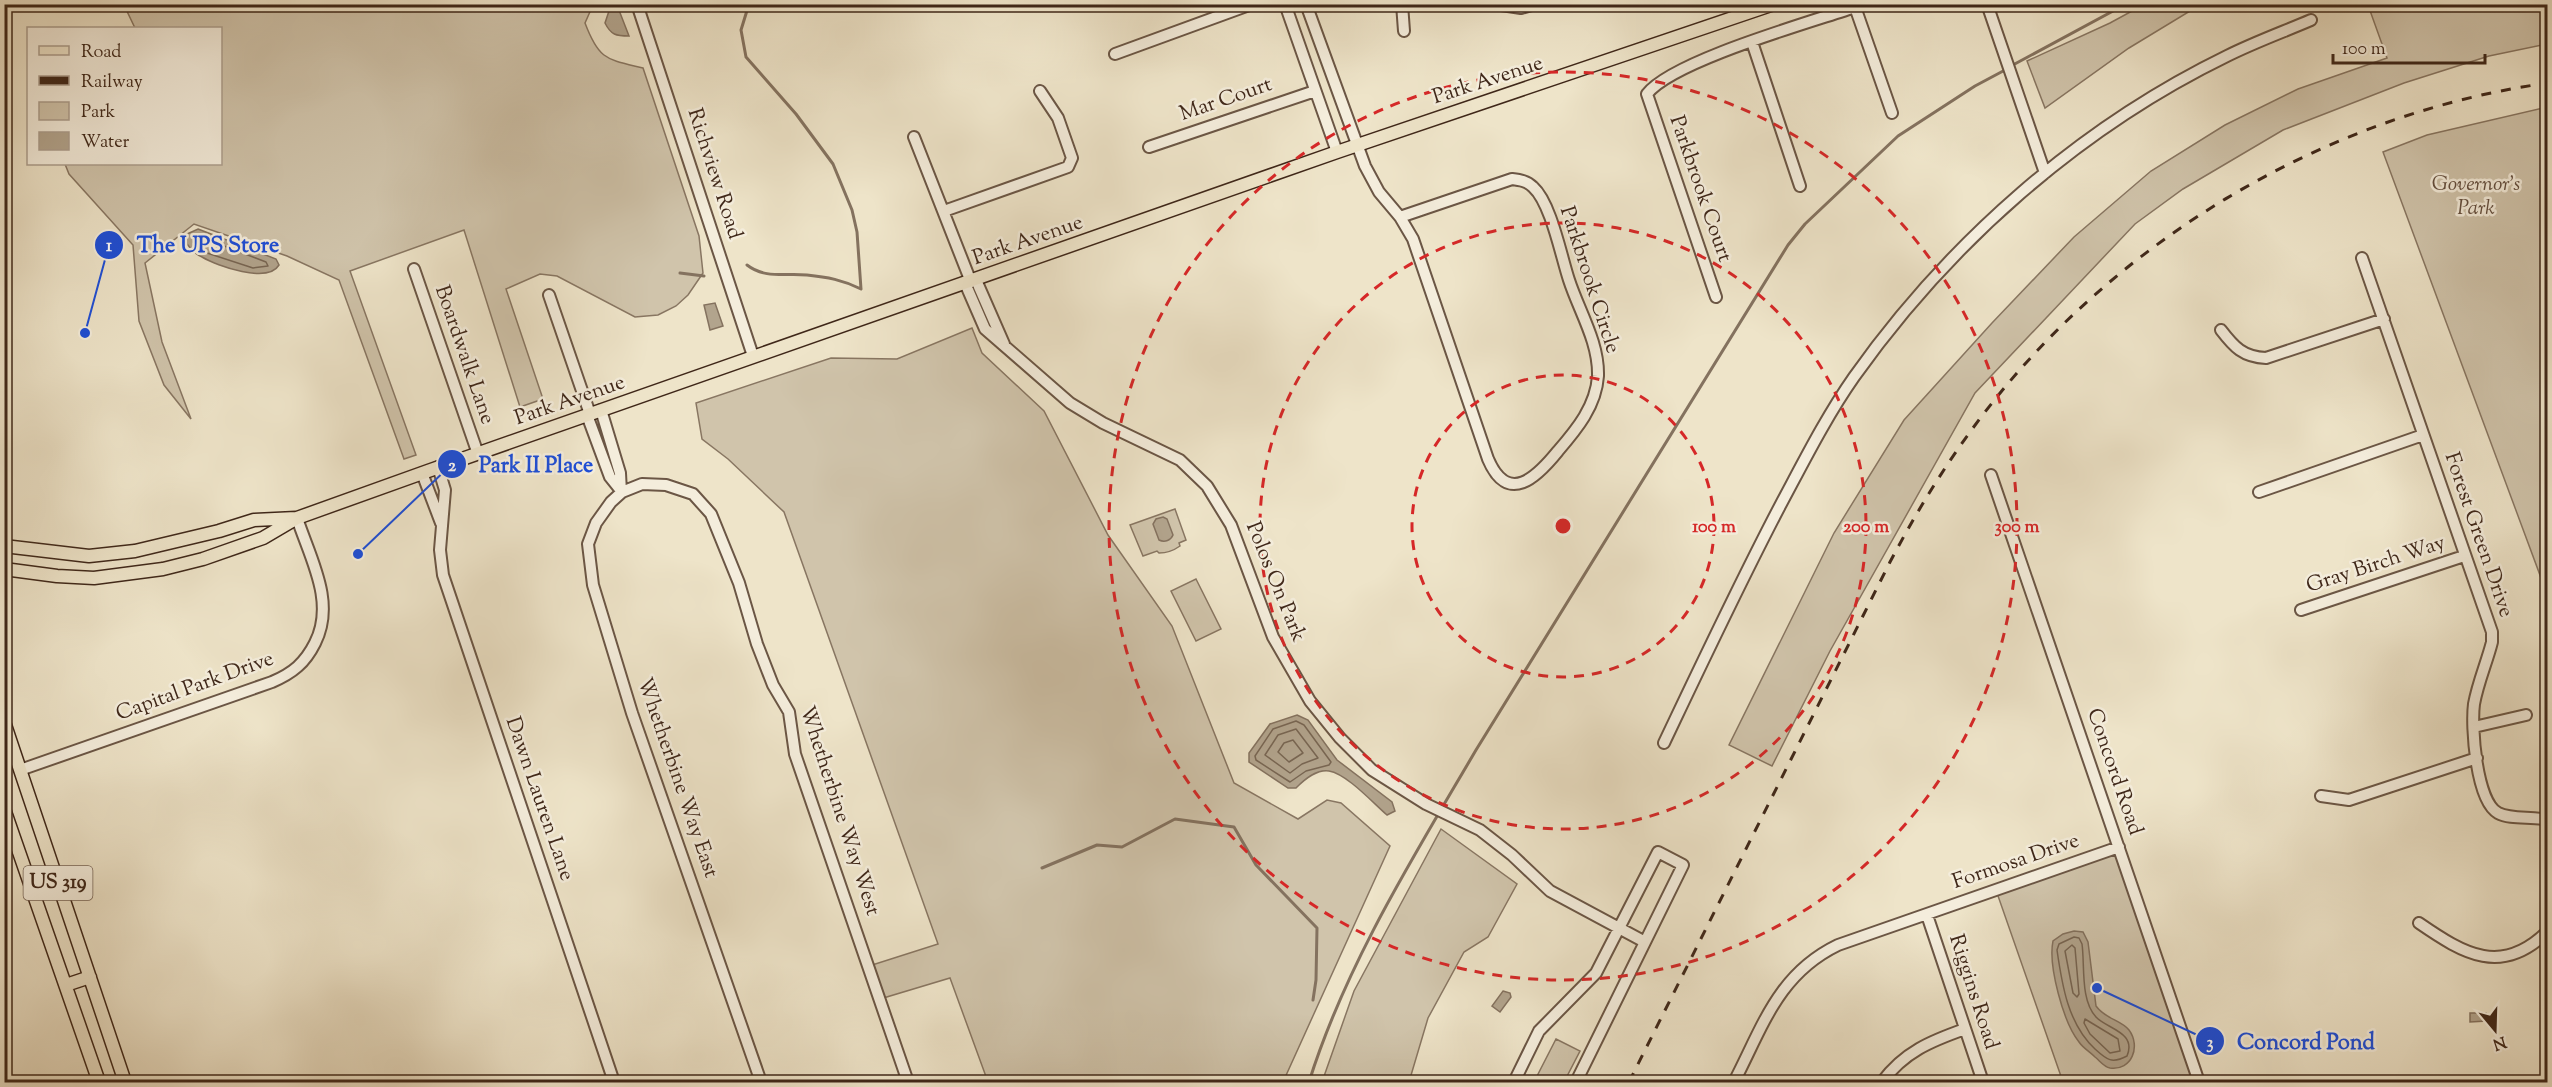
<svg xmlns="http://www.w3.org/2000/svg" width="2552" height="1087" viewBox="0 0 2552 1087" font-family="'Sorts Mill Goudy',serif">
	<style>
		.green { fill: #d0c4ab; stroke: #887662; stroke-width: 1.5 }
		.water { fill: #b2a48d; stroke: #84725f; stroke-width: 1.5 }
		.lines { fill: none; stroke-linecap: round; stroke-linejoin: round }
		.shore { stroke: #786653; stroke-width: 1.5 }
		.stream { stroke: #84725f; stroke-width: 3 }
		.minor-casing { stroke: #6b5645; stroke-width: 14 }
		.major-casing { stroke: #3f2719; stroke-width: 15 }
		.minor { stroke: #f4eddc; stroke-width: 10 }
		.major { stroke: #eee4c9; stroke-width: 12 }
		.rail { stroke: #3f2719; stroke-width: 3; stroke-dasharray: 10 10; stroke-linecap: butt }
		.ring { fill: none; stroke: #d62828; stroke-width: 3; stroke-dasharray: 10 8 }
		.labels { text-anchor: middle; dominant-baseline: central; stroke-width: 5; stroke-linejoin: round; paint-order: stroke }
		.shield { fill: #f4eddc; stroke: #756254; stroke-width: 1.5 }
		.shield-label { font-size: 20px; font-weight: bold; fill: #3f2719 }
		.street-label { font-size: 21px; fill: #3f2719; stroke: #f4eddc }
		.park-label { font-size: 21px; font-style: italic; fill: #634e3e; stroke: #f4eddc }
		.centre { fill: #d62828; stroke: #f4eddc; stroke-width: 3 }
		.ring-label { font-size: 18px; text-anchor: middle; font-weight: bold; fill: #d62828; stroke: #f4eddc; stroke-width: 5; stroke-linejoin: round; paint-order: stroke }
		.leader { fill: none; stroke: #1d4ed8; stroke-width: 2 }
		.callout-dot { fill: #1d4ed8; stroke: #f4eddc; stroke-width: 2 }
		.mark-label { font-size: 18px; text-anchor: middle; font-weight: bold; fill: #fff }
		.callout-label { font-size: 22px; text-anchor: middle; font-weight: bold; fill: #1d4ed8; stroke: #f4eddc; stroke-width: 5; stroke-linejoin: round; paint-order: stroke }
	</style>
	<rect width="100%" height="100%" fill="#eee4c9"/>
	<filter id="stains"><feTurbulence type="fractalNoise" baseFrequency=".00333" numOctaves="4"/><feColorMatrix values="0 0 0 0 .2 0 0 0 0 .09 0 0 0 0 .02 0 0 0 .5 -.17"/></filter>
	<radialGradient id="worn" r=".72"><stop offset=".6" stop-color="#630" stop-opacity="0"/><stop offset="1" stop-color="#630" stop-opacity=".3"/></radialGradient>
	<path class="green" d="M 170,5 L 593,5 L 585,23 C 599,60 606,59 643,68 L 699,236 L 703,273 L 688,295 L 676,306 L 658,315 L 635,317 L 557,276 L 540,274 L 506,289 L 543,399 L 520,407 L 464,230 L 350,271 L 416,455 L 404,459 L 339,280 L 287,256 L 194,224 L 145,263 L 162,342 L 191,419 L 164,385 L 139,321 L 133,245 L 69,174 L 65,164 L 220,164 L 220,28 L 135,28 L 124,5 Z
		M 2143,5 L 2200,5 L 2129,48 L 2045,108 L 2027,61 L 2110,23 Z
		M 2368,5 L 2547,5 L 2547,44 L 2489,56 L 2404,83 L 2283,130 L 2183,189 L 2135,224 L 1975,393 L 1830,651 L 1772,766 L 1729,745 L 1834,533 L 1904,420 L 1992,323 L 2074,237 L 2151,171 L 2225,125 L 2298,89 L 2387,58 Z
		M 2547,107 L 2548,107 L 2547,594 L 2383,152 L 2427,135 Z
		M 972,328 L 982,353 L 1044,411 L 1108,535 L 1172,626 L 1234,783 L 1298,819 L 1327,800 L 1341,803 L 1390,846 L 1283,1082 L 988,1082 L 950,978 L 880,999 L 869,966 L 938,944 L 784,512 L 728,459 L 702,439 L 696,403 L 831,358 L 897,359 Z
		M 1175,509 L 1186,540 L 1179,543 L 1180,546 C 1173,551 1167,553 1159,553 L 1157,551 L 1143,556 L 1130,525 Z
		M 1196,579 L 1221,629 L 1196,641 L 1171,591 Z
		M 1441,829 L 1517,884 L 1488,937 L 1464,952 L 1428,1018 L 1409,1082 L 1322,1082 L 1354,991 Z
		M 2117,851 L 2197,1082 L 2063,1082 L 1997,893 Z
		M 1556,1039 L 1580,1051 L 1564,1082 L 1534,1082 Z"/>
	<path class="water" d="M 611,5 L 617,5 L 629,36 C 616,36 611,35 605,23 Z
		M 198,229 L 276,259 L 279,265 C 268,284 217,266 202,257 C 196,255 191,249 187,244 L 187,234 Z
		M 715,303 L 723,326 L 710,330 L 704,305 Z
		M 1163,517 L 1167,519 L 1173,535 C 1171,540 1165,543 1159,540 L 1153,524 L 1156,519 Z
		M 1297,715 L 1308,720 L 1337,760 L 1392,802 L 1395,811 L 1387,815 C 1373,803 1347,774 1329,771 C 1316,769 1304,780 1296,788 L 1288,788 L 1249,762 L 1249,753 L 1270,724 Z
		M 2074,931 L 2083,932 L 2088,942 L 2096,1006 C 2105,1019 2121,1020 2129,1030 C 2141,1046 2132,1071 2110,1068 C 2104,1067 2100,1061 2095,1057 C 2090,1052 2083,1048 2079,1042 C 2063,1022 2048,965 2053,941 L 2063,934 Z
		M 1503,991 L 1510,993 L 1511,997 L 1500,1012 L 1492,1006 Z
		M 2470,1013 L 2486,1013 L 2487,1021 L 2470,1022 Z"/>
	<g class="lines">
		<path class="shore" d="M 198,236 L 266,262 L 268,266 L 253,268 L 204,252 L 193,242 L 194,238 Z
			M 1296,721 L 1304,725 L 1331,762 L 1329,765 L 1306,771 L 1290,782 L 1256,760 L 1255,756 L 1273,729 Z
			M 1296,729 L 1318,758 L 1302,764 L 1290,773 L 1265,755 L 1278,735 Z
			M 1293,740 L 1303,753 L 1289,762 L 1278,752 L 1284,743 Z
			M 2074,937 L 2079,938 L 2082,944 C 2085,965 2080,1000 2096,1017 C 2107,1029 2137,1032 2127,1056 C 2112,1064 2107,1060 2095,1049 C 2068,1024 2062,985 2057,950 L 2059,944 Z
			M 2072,945 L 2075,948 L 2079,994 L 2077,997 L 2073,993 L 2065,951 Z
			M 2085,1019 L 2118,1039 L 2120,1051 L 2110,1053 L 2090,1034 L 2084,1023 Z"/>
		<path class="stream" d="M 749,4 L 741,30 L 746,57 L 796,114 L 833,164 L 852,210 L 857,232 L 861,289
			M 2011,66 L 2126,4
			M 747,265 C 765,279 785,273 807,275 C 827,277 843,280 861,289
			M 680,273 L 704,276
			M 1042,868 L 1097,845 L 1122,847 L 1175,819 L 1234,827 L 1256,865 L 1317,928 L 1316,980 L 1313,1000
			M 1309,1082 C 1346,964 1414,856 1476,750 L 1788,245 L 1805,224 L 1898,136 L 1975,86 L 2005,70"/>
		<defs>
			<path id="minor" d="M 637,4 L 753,356
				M 1285,4 L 1337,152
				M 1306,4 L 1365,166 L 1379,192 L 1400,217
				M 1402,4 L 1404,31
				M 1495,4 L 1521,8 L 1535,4
				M 1854,4 L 1892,113
				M 1987,4 L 2045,173
				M 1752,42 L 1800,186
				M 1115,54 L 1252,4
				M 914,137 L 971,282
				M 1149,147 L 1315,91
				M 1512,179 C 1520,180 1527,181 1533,187 C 1551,203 1561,256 1569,280 C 1579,311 1599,342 1598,376 C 1596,406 1577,429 1558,451 C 1537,477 1508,506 1488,459 L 1413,239 L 1400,217 Z
				M 944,211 L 1068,167 L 1072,158 L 1058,118 L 1040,91
				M 2362,258 L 2492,632 L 2492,642 C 2487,662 2478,682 2474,704 C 2471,726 2476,801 2498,813 C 2511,820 2532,816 2548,820
				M 414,269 L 478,454
				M 976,280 L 1004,344
				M 965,283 L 985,329 L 1070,403 L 1103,423 L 1180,460 L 1207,486 L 1231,525 L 1273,637 L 1310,701 L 1340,738 L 1372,770 L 1426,804 L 1480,830 L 1512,855 L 1550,891 L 1645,942
				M 549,295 L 590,414
				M 1716,297 L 1647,94 C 1672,61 1811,22 1855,7
				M 2221,330 C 2234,347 2243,357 2266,358 L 2384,319
				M 601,410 L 620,473 L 621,492
				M 587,415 L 610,477 L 622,492
				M 438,467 L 445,490 L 440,550 L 443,575 L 614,1082
				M 422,473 L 441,523
				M 1991,475 L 2199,1082
				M 2259,492 L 2423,435
				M 2301,610 L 2464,556
				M 2474,727 L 2526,715
				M 1664,743 C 1702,663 1740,582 1781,504 C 1804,461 1826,417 1854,377 C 1949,243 2079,128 2227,56 C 2255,42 2283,32 2311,20
				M 20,770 L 272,682 C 293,673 305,663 315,643 C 336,602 310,558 297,518
				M 2321,796 L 2349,800 L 2477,758
				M 1927,915 L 1983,1082
				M 2419,923 C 2464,954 2502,977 2548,931
				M 761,1082 L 632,713 L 593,585 L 588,544 L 596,523 L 611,502 L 622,492 L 642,484 L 666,485 L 693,494 L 711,514 L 739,583 L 757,644 L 773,685 L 789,712 L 795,754 L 908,1082
				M 1514,1082 L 1539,1031 L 1596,973 L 1658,852 L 1683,865 L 1576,1082
				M 1734,1082 C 1763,1026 1778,974 1838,945 L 2119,847
				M 1882,1082 C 1904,1052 1931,1041 1965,1029
				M 2544,1082 L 2548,1081"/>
			<path id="major" d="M 4,546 L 89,556 L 135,551 L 219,531 L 254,520 L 296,518
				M 4,569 L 57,576 L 94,578 L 163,569 L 203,559 L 263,538 L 297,518 L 428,471 L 1337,152 L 1774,4
				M 4,722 L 125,1082
				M 4,809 L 99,1082
				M 66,985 L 90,977"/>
		</defs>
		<use href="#minor" class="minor-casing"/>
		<use href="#major" class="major-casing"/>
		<use href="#minor" class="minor"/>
		<use href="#major" class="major"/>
		<path class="rail" d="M 1629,1082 L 1890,562 C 1918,509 1948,460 1985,412 C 2119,238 2329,113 2548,83"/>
	</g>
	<g class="ring">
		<circle cx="1563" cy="526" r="151"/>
		<circle cx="1563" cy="526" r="303"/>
		<circle cx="1563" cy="526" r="454"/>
	</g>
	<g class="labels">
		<rect class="shield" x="23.5" y="866" width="69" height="34" rx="4.5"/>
		<g class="shield-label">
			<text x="58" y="883">US 319</text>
		</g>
		<g class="street-label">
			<text transform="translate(1488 81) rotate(-18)">Park Avenue</text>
			<text transform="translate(1226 100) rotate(-19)">Mar Court</text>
			<text transform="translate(714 174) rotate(72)">Richview Road</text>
			<text transform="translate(1700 189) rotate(71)">Parkbrook Court</text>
			<text transform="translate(1028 241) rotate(-19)">Park Avenue</text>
			<text transform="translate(1589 280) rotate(72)">Parkbrook Circle</text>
			<text transform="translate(464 355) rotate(71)">Boardwalk Lane</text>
			<text transform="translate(570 401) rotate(-19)">Park Avenue</text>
			<text transform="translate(2478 535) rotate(71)">Forest Green Drive</text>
			<text transform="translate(2376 565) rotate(-18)">Gray Birch Way</text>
			<text transform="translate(1275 582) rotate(68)">Polos On Park</text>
			<text transform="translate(195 687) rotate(-20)">Capital Park Drive</text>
			<text transform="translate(2114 772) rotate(71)">Concord Road</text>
			<text transform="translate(677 778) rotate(71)">Whetherbine Way East</text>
			<text transform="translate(539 799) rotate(71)">Dawn Lauren Lane</text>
			<text transform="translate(839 811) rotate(72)">Whetherbine Way West</text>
			<text transform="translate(2016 862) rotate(-19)">Formosa Drive</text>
			<text transform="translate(1973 992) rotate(72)">Riggins Road</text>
		</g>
		<g class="park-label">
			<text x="2476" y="185">Governor's<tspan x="2476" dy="24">Park</tspan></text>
		</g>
	</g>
	<circle cx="1563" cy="526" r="9" class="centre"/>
	<g class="ring-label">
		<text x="1714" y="532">100 m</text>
		<text x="1866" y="532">200 m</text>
		<text x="2017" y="532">300 m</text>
	</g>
	<path class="leader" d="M85 333L109 245M358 554L452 464M2097 988L2210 1041"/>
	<g class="callout-dot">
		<circle cx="85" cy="333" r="6"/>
		<circle cx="358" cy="554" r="6"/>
		<circle cx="2097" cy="988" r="6"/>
		<circle cx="109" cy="245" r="15"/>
		<circle cx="452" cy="464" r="15"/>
		<circle cx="2210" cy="1041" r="15"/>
	</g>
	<g class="mark-label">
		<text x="109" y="251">1</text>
		<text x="452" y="471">2</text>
		<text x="2210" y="1048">3</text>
	</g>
	<g class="callout-label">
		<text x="208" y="252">The UPS Store</text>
		<text x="536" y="472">Park II Place</text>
		<text x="2306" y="1049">Concord Pond</text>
	</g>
	<rect width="2552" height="1087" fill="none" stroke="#eee4c9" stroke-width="24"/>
	<rect x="6" y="6" width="2540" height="1075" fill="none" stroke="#3f2719" stroke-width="3"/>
	<rect x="12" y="12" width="2528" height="1063" fill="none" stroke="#3f2719" stroke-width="1.5"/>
	<rect x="27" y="27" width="195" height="138" fill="#f4eddc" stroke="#ac9e8e" stroke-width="1.5"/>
	<rect x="39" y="46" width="30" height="9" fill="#eee4c9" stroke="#ac9e8e" stroke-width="1.5"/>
	<text x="81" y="57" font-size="18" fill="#3f2719">Road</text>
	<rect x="39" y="76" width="30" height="9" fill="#3f2719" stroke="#ac9e8e" stroke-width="1.5"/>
	<text x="81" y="87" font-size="18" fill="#3f2719">Railway</text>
	<rect x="39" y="102" width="30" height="18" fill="#d0c4ab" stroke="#ac9e8e" stroke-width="1.5"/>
	<text x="81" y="117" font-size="18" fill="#3f2719">Park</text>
	<rect x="39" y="132" width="30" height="18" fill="#b2a48d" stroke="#ac9e8e" stroke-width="1.5"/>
	<text x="81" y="147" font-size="18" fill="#3f2719">Water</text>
	<g transform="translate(2495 1030) rotate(161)" stroke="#f4eddc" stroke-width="4.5" paint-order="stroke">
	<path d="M0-4.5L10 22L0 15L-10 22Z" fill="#3f2719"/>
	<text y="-9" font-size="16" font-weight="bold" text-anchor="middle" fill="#3f2719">N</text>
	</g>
	<path d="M2333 54v9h152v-9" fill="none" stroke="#3f2719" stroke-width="3"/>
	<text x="2342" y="54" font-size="18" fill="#3f2719" stroke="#f4eddc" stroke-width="4.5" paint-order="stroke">100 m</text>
	<rect width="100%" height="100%" filter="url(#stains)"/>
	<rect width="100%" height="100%" fill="url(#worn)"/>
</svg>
